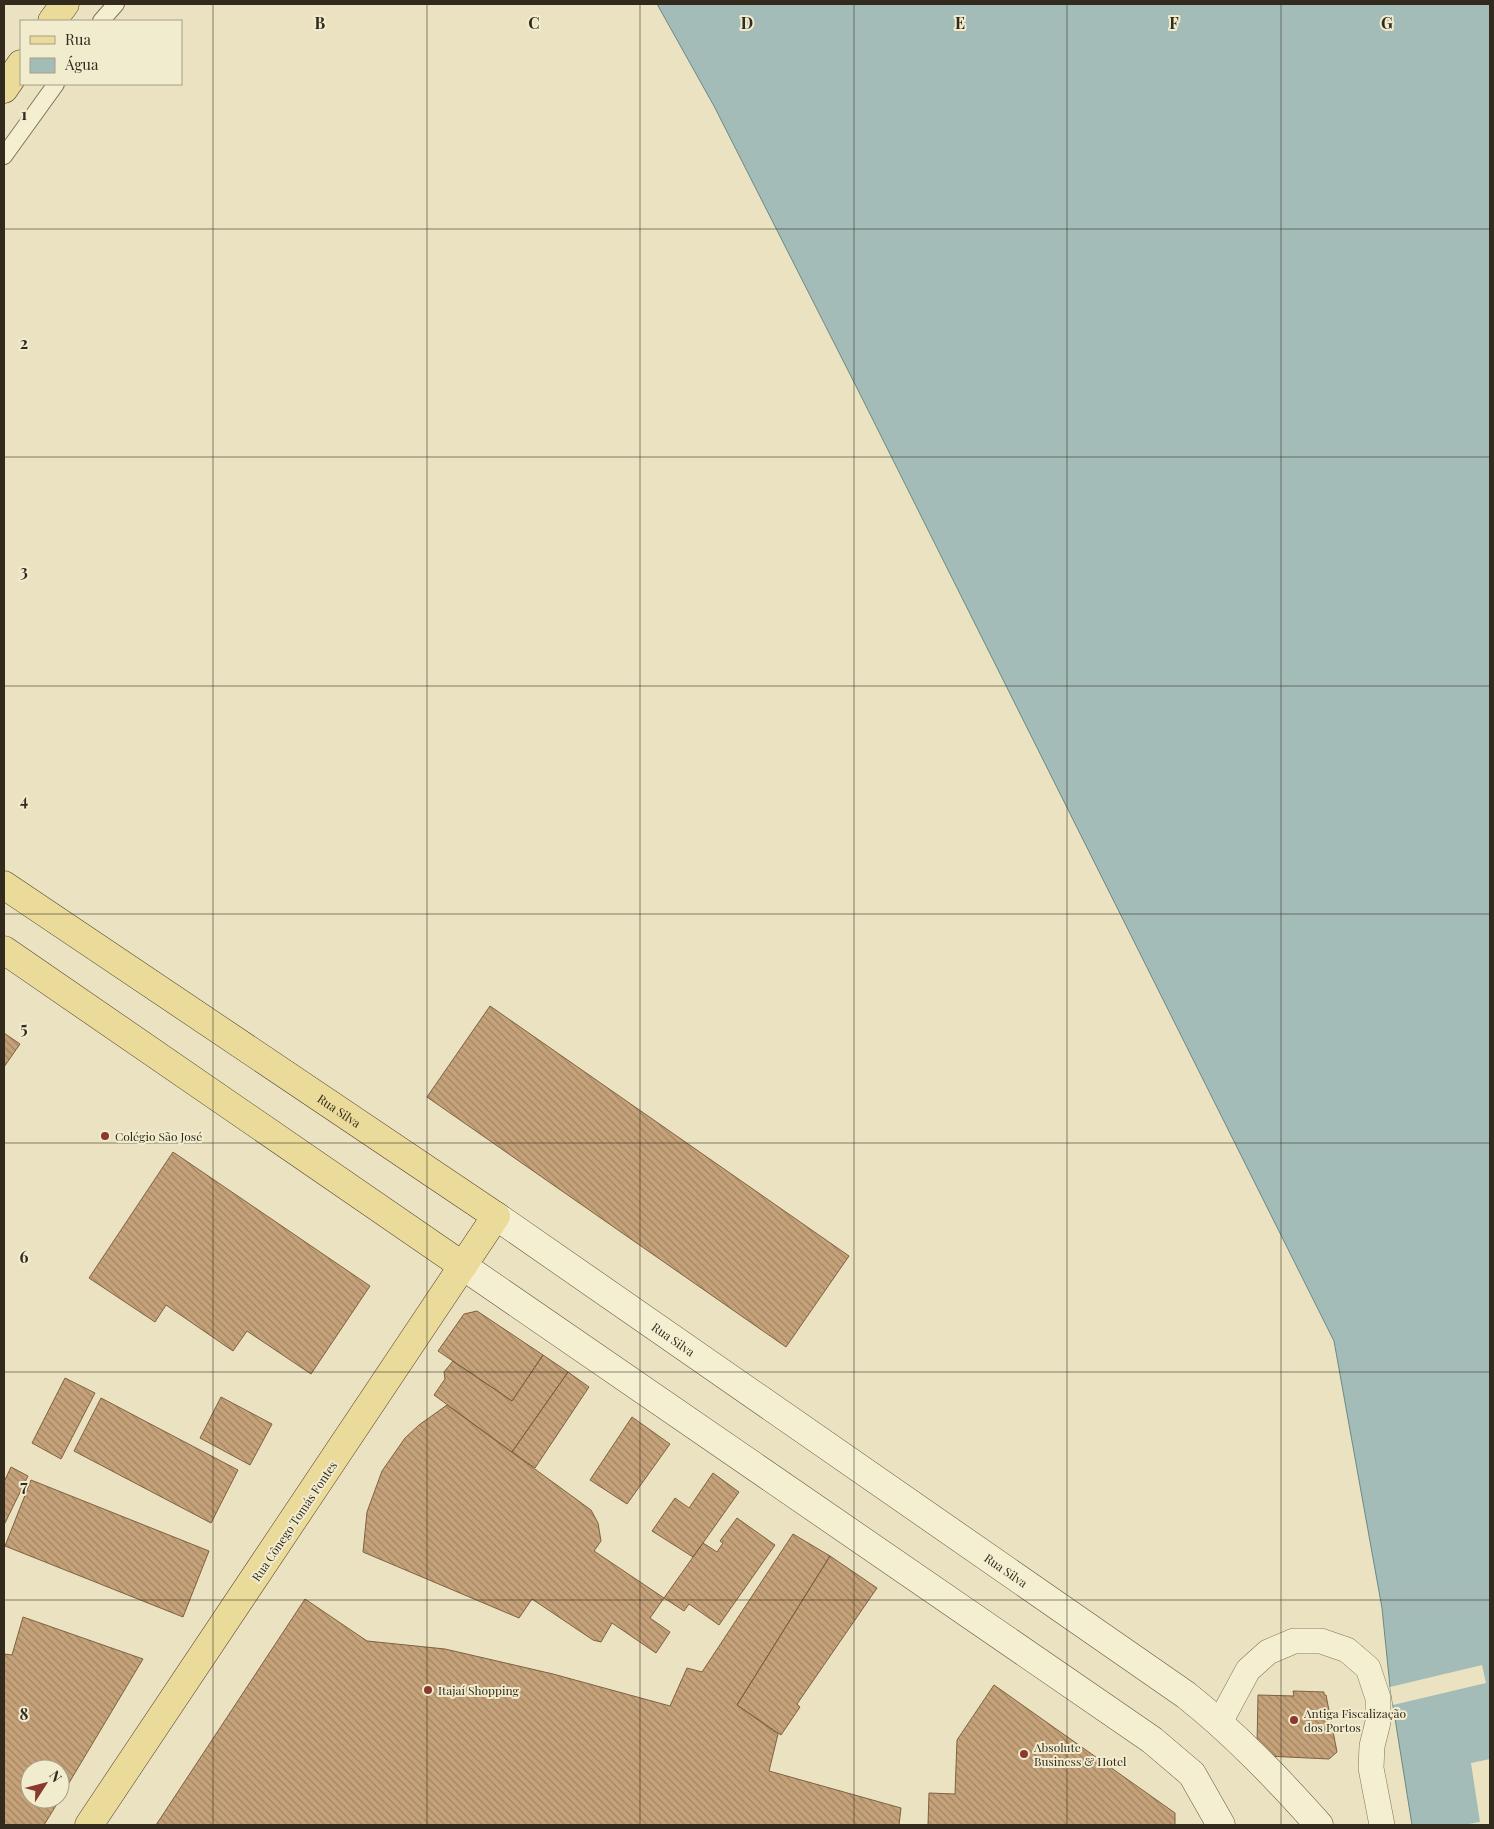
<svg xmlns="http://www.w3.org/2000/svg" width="1494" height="1829" viewBox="0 0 1494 1829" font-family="'Playfair Display',serif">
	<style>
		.water { fill: #a3bcb8; stroke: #6b8985 }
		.pier { fill: #eae2c0 }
		.building { fill: url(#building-back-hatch); stroke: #7e6141 }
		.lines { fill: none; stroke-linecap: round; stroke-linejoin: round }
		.service-casing { stroke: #817359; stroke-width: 18 }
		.pedestrian-casing { stroke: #817359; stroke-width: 26 }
		.secondary-casing { stroke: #63543d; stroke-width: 29 }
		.primary-casing { stroke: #4f412e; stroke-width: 29 }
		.service { stroke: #f5efd2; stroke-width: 16 }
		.pedestrian { stroke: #f5efd2; stroke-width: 25 }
		.secondary { stroke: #f5efd2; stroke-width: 28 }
		.primary { stroke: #ebdb9a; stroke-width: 28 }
		.grid { fill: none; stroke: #322a1d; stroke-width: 1; stroke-opacity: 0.55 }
		.poi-dot { fill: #8b392e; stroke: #f2eccf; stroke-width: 2 }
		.labels { text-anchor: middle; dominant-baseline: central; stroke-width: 4; stroke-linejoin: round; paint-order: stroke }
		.street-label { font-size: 12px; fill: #322a1d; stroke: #f2eccf }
		.poi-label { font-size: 12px; fill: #322a1d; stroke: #f2eccf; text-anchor: start }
		.grid-label { font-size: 16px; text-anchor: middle; font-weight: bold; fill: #322a1d; stroke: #f2eccf; stroke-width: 4; stroke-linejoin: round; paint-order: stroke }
	</style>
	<defs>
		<pattern id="building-back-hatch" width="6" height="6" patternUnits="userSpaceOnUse" patternTransform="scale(1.25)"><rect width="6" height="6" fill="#c5a279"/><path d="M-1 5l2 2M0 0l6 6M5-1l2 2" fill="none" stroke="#a18463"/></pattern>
	</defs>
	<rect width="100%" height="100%" fill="#eae2c0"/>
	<path class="water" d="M 657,4 L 1490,4 L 1490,1825 L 1412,1825 L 1390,1687 L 1382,1608 L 1334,1341 L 860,394 L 714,106 Z"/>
	<path class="pier" d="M 1482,1665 L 1486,1683 L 1393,1705 L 1390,1687 Z
		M 1490,1759 L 1490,1825 L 1463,1825 L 1480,1822 L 1471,1763 Z"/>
	<path class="building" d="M 490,1006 L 849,1256 L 786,1347 L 427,1097 Z
		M 4,1033 L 20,1044 L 4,1067 Z
		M 173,1152 L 370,1286 L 311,1374 L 247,1331 L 233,1351 L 166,1305 L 155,1322 L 89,1278 Z
		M 477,1311 L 543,1355 L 512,1401 L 438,1351 L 464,1314 Z
		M 543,1355 L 568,1372 L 512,1452 L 434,1395 L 445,1379 L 444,1372 L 453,1361 L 512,1401 Z
		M 568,1372 L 589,1387 L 535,1468 L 512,1452 Z
		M 65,1378 L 95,1393 L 61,1459 L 32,1443 Z
		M 221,1397 L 272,1424 L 250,1465 L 200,1438 Z
		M 101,1398 L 238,1470 L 211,1523 L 74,1451 Z
		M 447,1405 L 591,1510 L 598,1523 L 601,1541 L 594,1551 L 664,1598 L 650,1618 L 670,1632 L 656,1653 L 612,1623 L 601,1642 L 593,1640 L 532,1599 L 519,1618 L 363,1552 L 367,1512 L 382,1471 L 405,1438 L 419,1425 Z
		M 632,1417 L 670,1444 L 627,1504 L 590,1480 Z
		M 11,1467 L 28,1476 L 4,1525 L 4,1482 Z
		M 713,1473 L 739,1492 L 693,1557 L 652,1531 L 675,1498 L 689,1508 Z
		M 31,1480 L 209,1551 L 183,1617 L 5,1546 Z
		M 737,1518 L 775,1545 L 719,1625 L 689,1604 L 684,1611 L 664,1598 L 703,1543 L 717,1552 L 723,1543 L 720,1541 Z
		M 793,1534 L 830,1556 L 737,1705 L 778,1734 L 769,1771 L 901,1808 L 899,1825 L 156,1825 L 305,1599 L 367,1641 L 445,1649 L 553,1674 L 670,1706 L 687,1668 L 702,1672 Z
		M 830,1556 L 877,1588 L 797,1704 L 800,1707 L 781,1735 L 737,1705 Z
		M 23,1617 L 143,1659 L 60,1798 L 60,1769 L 30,1769 L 30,1799 L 60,1799 L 44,1825 L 4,1825 L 4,1654 L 12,1655 Z
		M 994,1685 L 1175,1813 L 1175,1825 L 928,1825 L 929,1793 L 955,1794 L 957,1740 Z
		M 1293,1691 L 1324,1692 L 1324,1695 L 1326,1695 L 1337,1752 L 1329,1759 L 1266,1756 L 1257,1745 L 1258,1695 L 1294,1696 Z"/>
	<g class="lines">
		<defs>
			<path id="service" d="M 101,21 L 116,4
				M 4,156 L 56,84"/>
			<path id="pedestrian" d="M 1220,1722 L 1248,1670 L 1268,1652 L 1294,1641 L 1321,1641 L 1347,1650 L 1368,1668 L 1378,1698 L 1378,1722 L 1372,1746 L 1371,1768 L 1382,1825"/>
			<g id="secondary">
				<path id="s1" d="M 496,1216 L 1186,1695 C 1235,1734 1277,1778 1319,1825"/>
				<path d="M 463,1266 L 1152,1740 L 1192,1774 L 1221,1825"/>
			</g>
			<g id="primary">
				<path d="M 52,21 L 65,4"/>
				<path d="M 4,89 L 21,64"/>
				<path id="s2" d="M 4,885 L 496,1216 L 89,1825"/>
				<path d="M 4,950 L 463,1266"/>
			</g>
		</defs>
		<use href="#service" class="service-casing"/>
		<use href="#pedestrian" class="pedestrian-casing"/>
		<use href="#secondary" class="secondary-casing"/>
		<use href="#primary" class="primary-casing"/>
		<use href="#service" class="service"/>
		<use href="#pedestrian" class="pedestrian"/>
		<use href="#secondary" class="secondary"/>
		<use href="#primary" class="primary"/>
	</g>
	<path class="grid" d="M 213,4 L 213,1825M 427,4 L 427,1825M 640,4 L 640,1825M 854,4 L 854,1825M 1067,4 L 1067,1825M 1281,4 L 1281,1825M 4,229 L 1490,229M 4,457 L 1490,457M 4,686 L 1490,686M 4,914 L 1490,914M 4,1143 L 1490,1143M 4,1372 L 1490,1372M 4,1600 L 1490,1600"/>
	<g class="poi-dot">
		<circle cx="105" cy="1136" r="5"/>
		<circle cx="428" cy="1690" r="5"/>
		<circle cx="1294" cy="1720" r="5"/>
		<circle cx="1024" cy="1754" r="5"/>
	</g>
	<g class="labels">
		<g class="street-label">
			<text stroke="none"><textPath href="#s2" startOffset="404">Rua Silva</textPath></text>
			<text stroke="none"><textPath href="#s1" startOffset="216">Rua Silva</textPath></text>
			<text transform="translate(294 1521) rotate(-56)">Rua Cônego Tomás Fontes</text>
			<text stroke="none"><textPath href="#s1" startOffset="621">Rua Silva</textPath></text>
		</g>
		<g class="poi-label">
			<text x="115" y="1136">Colégio São José</text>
			<text x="438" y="1690">Itajaí Shopping</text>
			<text x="1304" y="1713">Antiga Fiscalização<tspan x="1304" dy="14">dos Portos</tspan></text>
			<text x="1034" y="1747">Absolute<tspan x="1034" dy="14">Business &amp; Hotel</tspan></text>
		</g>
	</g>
	<g class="grid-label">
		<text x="320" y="29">B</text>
		<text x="534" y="29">C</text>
		<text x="747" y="29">D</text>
		<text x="960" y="29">E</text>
		<text x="1174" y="29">F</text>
		<text x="1387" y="29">G</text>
		<text x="24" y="120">1</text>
		<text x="24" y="349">2</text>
		<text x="24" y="577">3</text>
		<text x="24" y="806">4</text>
		<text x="24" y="1034">5</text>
		<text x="24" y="1263">6</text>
		<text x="24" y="1492">7</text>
		<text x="24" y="1720">8</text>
	</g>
	<rect width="1494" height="1829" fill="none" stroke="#322a1d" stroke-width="10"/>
	<rect x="20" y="20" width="162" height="65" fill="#f2eccf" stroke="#a59e88"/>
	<rect x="30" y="36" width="25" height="8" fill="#ebdb9a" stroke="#a59e88"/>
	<text x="65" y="45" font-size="15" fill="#322a1d">Rua</text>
	<rect x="30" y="58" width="25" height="15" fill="#a3bcb8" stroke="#a59e88"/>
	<text x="65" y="70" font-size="15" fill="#322a1d">Água</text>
	<g transform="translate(45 1784) rotate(54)"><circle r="24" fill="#f2eccf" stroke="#a59e88"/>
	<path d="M0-4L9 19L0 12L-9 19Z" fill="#8b392e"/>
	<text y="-8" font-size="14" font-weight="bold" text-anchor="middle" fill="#322a1d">N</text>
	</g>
</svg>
